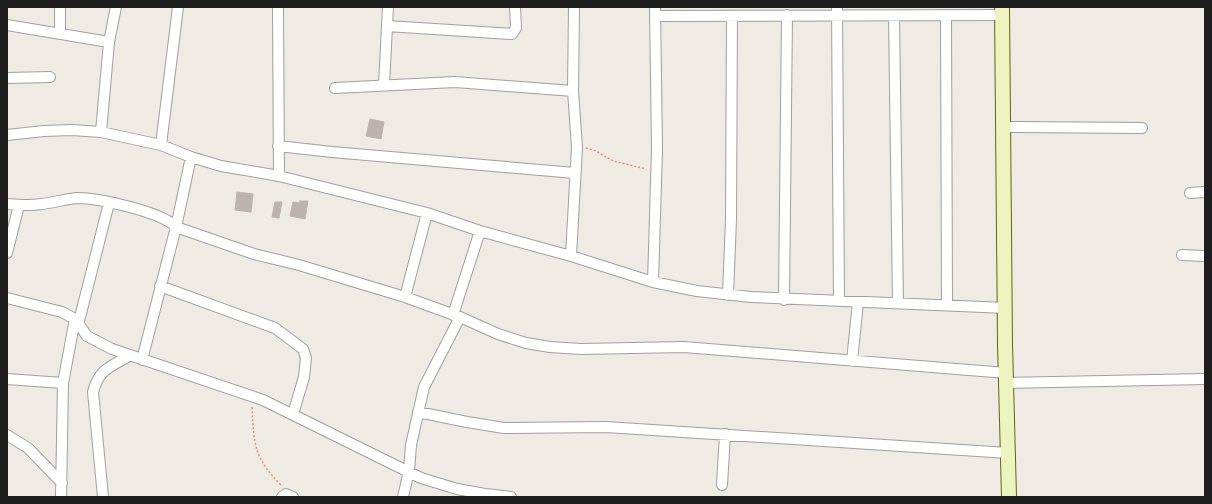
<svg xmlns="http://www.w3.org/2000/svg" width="1212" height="504" viewBox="0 0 1212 504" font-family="Overpass,sans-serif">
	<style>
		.building { fill: #bbb4ae; stroke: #beb3a9 }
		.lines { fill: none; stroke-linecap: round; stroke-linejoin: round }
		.street-casing { stroke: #9f9f9f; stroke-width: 12 }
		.secondary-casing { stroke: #5a6a10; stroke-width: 16 }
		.path { stroke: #ec8b78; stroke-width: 1.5; stroke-dasharray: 2 2; stroke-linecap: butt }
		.street { stroke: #fff; stroke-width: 10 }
		.secondary { stroke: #edf3be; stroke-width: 14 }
	</style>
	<rect width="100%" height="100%" fill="#eeebe5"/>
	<path class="building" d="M 370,119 L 384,122 L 381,139 L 366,136 Z
		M 237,192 L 253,194 L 251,212 L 235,210 Z
		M 299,201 L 308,201 L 305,219 L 290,216 L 293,202 L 301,203 Z
		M 275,202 L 282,202 L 279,218 L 272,217 Z"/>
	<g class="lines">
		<defs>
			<path id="street" d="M 278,7 L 279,176
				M 837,7 L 839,301
				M 946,15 L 947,305
				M 655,16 L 1002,15
				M 894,16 L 898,303
				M 7,25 L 109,42
				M 387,26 L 512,34 L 516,28 L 515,7
				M 60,34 L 60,7
				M 7,78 L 50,77
				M 384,85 L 388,7
				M 335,88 L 455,82 L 573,91
				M 1004,127 L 1142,128
				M 101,132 L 109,42 L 116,7
				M 7,135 L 44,131 L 72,130 L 101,132 L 161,145 L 191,157 L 221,166 L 279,176 L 427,213 L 480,231 L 571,256 L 653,282 L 697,291 L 751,297 L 1006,308
				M 161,145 L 178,7
				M 278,146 L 332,152 L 575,173
				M 1190,193 L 1205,192
				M 7,204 C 18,205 30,206 41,204 C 53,203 65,199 77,198 C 99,198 162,212 176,227 L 254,254 L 299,265 L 405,297 L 460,317 L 498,334 L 526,343 L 550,347 L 581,349 L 684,347 L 1006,373
				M 7,253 L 19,205
				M 1182,255 L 1205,256
				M 571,256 L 577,147 L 573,91 L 574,7
				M 653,282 L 657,149 L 655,7
				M 160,286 L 275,328 L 303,349 L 306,358 L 304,377 L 293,414
				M 728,295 L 731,219 L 732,16
				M 405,297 L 427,213
				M 7,298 L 62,312 L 75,319 L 87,336 L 112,349 L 263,400 L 421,478 L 457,489 L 485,494 L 511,497
				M 784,300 L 787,15
				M 453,315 L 480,231
				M 78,325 L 109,203
				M 142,360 L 176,227 L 191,157
				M 852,361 L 858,302
				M 7,379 L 63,383
				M 1006,383 L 1205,379
				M 418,412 L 467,422 L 504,428 L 606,427 L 1008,453
				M 7,435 L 28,448 L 62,483
				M 722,485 L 725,434
				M 61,497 L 63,383 L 75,319
				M 103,497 L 93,392 C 99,369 110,367 129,356
				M 282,497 L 286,494 L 293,497
				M 403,497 L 409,471 L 411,445 L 424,387 L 460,317"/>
			<path id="secondary" d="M 1002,7 L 1005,344 L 1009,497"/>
		</defs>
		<use href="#street" class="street-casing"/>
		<use href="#secondary" class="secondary-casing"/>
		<path class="path" d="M 586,148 L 596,151 L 613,161 L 646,169
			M 252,407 C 254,446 254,458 282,486"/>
		<use href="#street" class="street"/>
		<use href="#secondary" class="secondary"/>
	</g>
	<rect width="1212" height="504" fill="none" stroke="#1e1e1e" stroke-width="16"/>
</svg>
